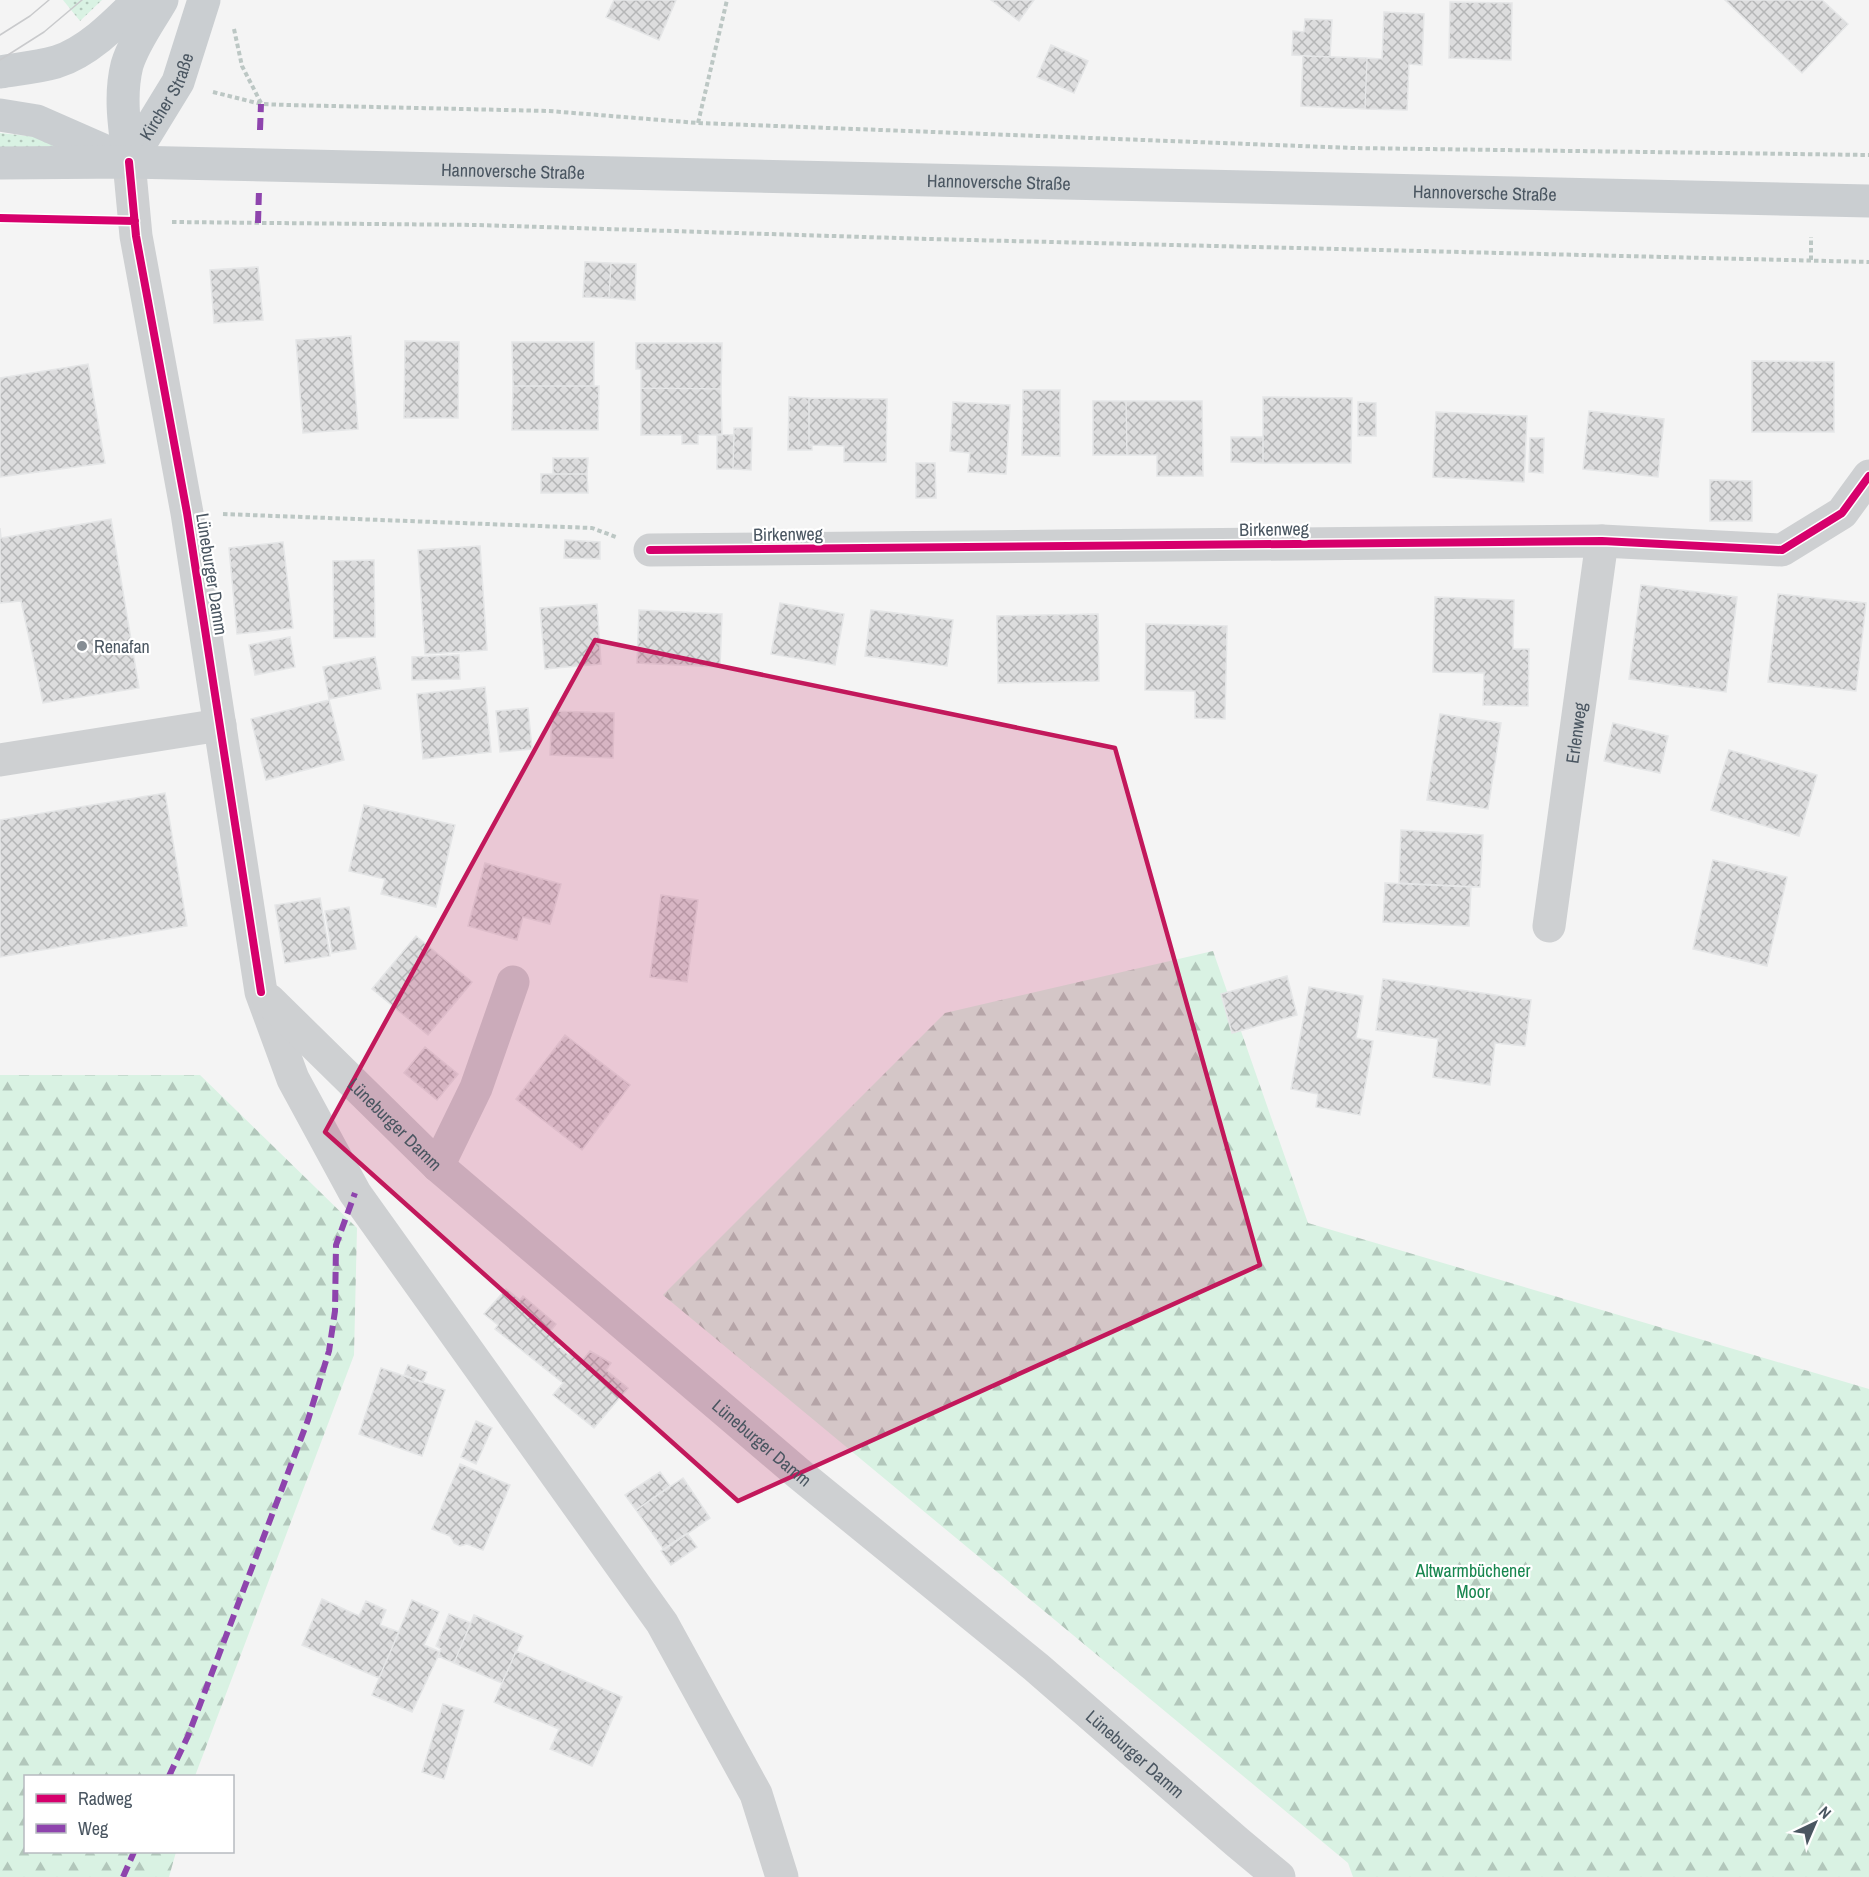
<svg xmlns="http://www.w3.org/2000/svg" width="1869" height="1877" viewBox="0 0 1869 1877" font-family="'Archivo Narrow',sans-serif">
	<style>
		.grass { fill: url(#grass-dots) }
		.forest { fill: url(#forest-firs) }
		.building { fill: url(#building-cross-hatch); stroke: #e5e6e7; stroke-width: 1.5 }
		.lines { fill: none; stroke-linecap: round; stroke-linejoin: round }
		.path { stroke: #bcc7c4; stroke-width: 4; stroke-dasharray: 4.5 3; stroke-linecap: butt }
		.minor { stroke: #ced0d2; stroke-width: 33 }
		.major { stroke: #caced1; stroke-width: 33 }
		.tram { stroke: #c9cacc; stroke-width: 1.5 }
		.quiet { stroke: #8e44ad; stroke-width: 6; stroke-dasharray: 12 6; stroke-linecap: butt }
		.cycleway-casing { stroke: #fff; stroke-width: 11 }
		.cycleway { stroke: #d6006c; stroke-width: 8 }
		.marked { fill: #c2185b; fill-opacity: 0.2; stroke: #c2185b; stroke-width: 4.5; stroke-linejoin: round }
		.poi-dot { fill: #868d94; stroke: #fff; stroke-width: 2 }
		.labels { text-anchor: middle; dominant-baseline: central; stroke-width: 4.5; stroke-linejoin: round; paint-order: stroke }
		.street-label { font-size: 18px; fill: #4a5661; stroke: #fff }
		.poi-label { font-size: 18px; fill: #4a5661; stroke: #fff; text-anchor: start }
		.park-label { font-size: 18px; fill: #17864f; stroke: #fff }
	</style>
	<defs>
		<pattern id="grass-dots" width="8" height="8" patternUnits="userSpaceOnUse" patternTransform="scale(1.5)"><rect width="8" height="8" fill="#d9f2e3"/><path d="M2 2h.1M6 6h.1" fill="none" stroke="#b2c7bb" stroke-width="1.8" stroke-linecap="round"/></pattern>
		<pattern id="forest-firs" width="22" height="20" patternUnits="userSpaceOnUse" patternTransform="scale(1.5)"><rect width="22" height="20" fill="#d9f2e3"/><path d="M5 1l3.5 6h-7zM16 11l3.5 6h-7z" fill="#b2c7bb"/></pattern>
		<pattern id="building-cross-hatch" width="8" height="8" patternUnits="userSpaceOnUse" patternTransform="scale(1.5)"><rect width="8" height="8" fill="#ddddde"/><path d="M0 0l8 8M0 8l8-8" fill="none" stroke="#b5b6b7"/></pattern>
	</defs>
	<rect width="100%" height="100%" fill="#f4f4f4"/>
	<path class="grass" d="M 63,0 L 102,0 L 80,21 Z
		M 0,133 L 37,137 L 78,153 L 0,150 Z"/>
	<path class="forest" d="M 1213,951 L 1308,1223 L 1869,1389 L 1869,1877 L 1353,1877 L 1348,1863 L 663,1295 L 945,1013 Z
		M 0,1075 L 200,1075 L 357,1228 L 354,1355 L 195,1776 L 26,1776 L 26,1852 L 176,1852 L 169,1877 L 0,1877 Z"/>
	<path class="building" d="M 614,0 L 676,0 L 659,40 L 606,17 Z
		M 991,0 L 1034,0 L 1019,21 Z
		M 1725,0 L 1822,0 L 1848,24 L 1802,73 Z
		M 1450,2 L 1512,3 L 1511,60 L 1449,58 Z
		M 1384,12 L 1424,14 L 1422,65 L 1409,64 L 1407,110 L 1365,109 L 1367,58 L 1382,59 Z
		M 1305,19 L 1332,20 L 1330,57 L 1292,55 L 1293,31 L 1304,32 Z
		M 1051,45 L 1088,61 L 1074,93 L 1037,77 Z
		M 1303,56 L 1367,58 L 1365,109 L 1301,106 Z
		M 585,262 L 611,263 L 609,298 L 583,297 Z
		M 611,263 L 636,264 L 635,300 L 609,298 Z
		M 258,267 L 263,320 L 214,323 L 210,270 Z
		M 351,336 L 358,429 L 303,433 L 296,340 Z
		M 405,341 L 459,342 L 458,418 L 404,418 Z
		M 512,342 L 594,342 L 594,386 L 513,386 Z
		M 636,343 L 722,343 L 721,389 L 641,388 L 641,369 L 636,369 Z
		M 1752,361 L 1834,362 L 1834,432 L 1752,432 Z
		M 88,364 L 105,463 L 0,477 L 0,378 Z
		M 513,386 L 599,386 L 598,430 L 512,430 Z
		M 641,388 L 721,389 L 722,435 L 698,435 L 698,444 L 682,444 L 682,435 L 641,435 Z
		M 1023,390 L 1060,390 L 1060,456 L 1022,455 Z
		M 789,397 L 809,398 L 809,445 L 812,445 L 812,450 L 788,450 Z
		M 1263,397 L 1352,398 L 1351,463 L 1263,463 Z
		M 809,398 L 887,399 L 886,462 L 844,462 L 844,446 L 809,445 Z
		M 1093,401 L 1126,401 L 1127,455 L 1093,455 Z
		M 1126,401 L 1202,401 L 1203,476 L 1157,476 L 1157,455 L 1127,455 Z
		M 953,402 L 1010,405 L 1006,474 L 968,472 L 970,453 L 950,451 Z
		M 1358,402 L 1376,403 L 1376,436 L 1358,436 Z
		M 1589,411 L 1664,419 L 1658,477 L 1583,469 Z
		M 1436,412 L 1527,416 L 1524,482 L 1433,477 Z
		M 734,428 L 752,428 L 751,470 L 733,469 Z
		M 717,434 L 734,435 L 733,469 L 717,469 Z
		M 1231,437 L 1263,437 L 1263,463 L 1231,462 Z
		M 1530,438 L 1544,438 L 1543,473 L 1529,472 Z
		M 553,458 L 588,458 L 587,474 L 553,474 Z
		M 916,463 L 935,463 L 936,498 L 916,498 Z
		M 541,474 L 587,474 L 588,493 L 541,493 Z
		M 1710,480 L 1752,481 L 1752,521 L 1710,521 Z
		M 111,519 L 139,688 L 43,703 L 21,601 L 0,603 L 0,528 L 1,538 Z
		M 565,540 L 600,542 L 600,559 L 564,558 Z
		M 283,542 L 293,628 L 237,634 L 229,548 Z
		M 480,546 L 487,650 L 425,654 L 418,550 Z
		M 374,560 L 375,637 L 334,638 L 333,561 Z
		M 1641,585 L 1737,597 L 1726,692 L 1629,679 Z
		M 1778,594 L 1866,603 L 1856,691 L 1768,682 Z
		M 1435,597 L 1514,600 L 1513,649 L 1529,649 L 1528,706 L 1483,705 L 1484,673 L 1433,672 Z
		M 780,603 L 844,614 L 835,665 L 771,654 Z
		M 597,604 L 601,664 L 545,669 L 540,608 Z
		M 639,610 L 722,614 L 720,667 L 637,663 Z
		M 871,610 L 953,620 L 947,666 L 865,656 Z
		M 1098,614 L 1099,681 L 998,683 L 997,616 Z
		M 1146,624 L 1227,626 L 1225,719 L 1195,718 L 1195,691 L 1145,690 Z
		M 290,637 L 295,667 L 255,675 L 249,645 Z
		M 459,655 L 460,679 L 412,680 L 412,657 Z
		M 375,657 L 381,689 L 329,699 L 323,667 Z
		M 485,687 L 491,752 L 423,759 L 417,694 Z
		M 329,700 L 344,760 L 266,780 L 251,719 Z
		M 528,708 L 532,749 L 500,752 L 496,711 Z
		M 552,711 L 614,713 L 613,758 L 550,755 Z
		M 1440,714 L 1501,723 L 1488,809 L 1427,800 Z
		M 1613,723 L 1668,736 L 1660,773 L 1604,761 Z
		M 1729,750 L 1817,775 L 1799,836 L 1711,810 Z
		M 165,793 L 187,926 L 0,957 L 0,820 Z
		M 364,805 L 455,825 L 436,907 L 381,894 L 385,879 L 349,871 Z
		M 1401,830 L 1483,835 L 1480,887 L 1399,883 Z
		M 1713,860 L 1787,877 L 1767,966 L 1693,949 Z
		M 485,863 L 561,884 L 550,924 L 523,917 L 517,940 L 468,926 Z
		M 1385,883 L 1471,887 L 1469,926 L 1383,922 Z
		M 661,895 L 698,900 L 687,982 L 650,977 Z
		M 320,898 L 330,956 L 285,963 L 275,905 Z
		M 349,907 L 356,949 L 332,953 L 325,911 Z
		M 416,936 L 472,982 L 428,1035 L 372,989 Z
		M 1287,976 L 1297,1015 L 1232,1033 L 1221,994 Z
		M 1383,979 L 1531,1000 L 1525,1046 L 1495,1043 L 1490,1085 L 1433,1077 L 1438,1039 L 1376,1030 Z
		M 1309,987 L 1363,996 L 1356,1038 L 1373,1041 L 1360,1115 L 1316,1107 L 1318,1094 L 1291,1089 Z
		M 565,1035 L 630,1085 L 582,1150 L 516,1099 Z
		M 425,1047 L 458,1074 L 437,1100 L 404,1073 Z
		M 506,1289 L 520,1300 L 523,1296 L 556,1324 L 549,1333 L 560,1341 L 557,1345 L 569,1355 L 572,1351 L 583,1360 L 590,1351 L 611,1363 L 606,1370 L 628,1388 L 594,1428 L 553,1395 L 563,1383 L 495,1329 L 498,1325 L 484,1314 Z
		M 408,1365 L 427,1372 L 423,1382 L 404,1375 Z
		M 381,1368 L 445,1390 L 422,1456 L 359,1434 Z
		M 476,1421 L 492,1428 L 476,1464 L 461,1457 Z
		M 460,1464 L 510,1485 L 483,1550 L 467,1544 L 460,1546 L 454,1543 L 450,1536 L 432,1529 Z
		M 660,1472 L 670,1486 L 636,1510 L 625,1495 Z
		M 683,1478 L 710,1518 L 664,1550 L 636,1510 Z
		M 687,1533 L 697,1547 L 671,1565 L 661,1551 Z
		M 322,1599 L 359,1616 L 366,1601 L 386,1610 L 380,1625 L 399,1632 L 379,1678 L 302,1645 Z
		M 412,1600 L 439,1612 L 424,1645 L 440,1652 L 412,1712 L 372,1695 Z
		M 449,1614 L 471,1623 L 454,1663 L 438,1656 L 441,1649 L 436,1646 Z
		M 474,1615 L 523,1636 L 502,1683 L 454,1663 Z
		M 516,1651 L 622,1697 L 592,1766 L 550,1749 L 559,1729 L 494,1702 Z
		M 443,1704 L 464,1710 L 444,1779 L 422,1772 Z"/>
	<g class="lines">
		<path class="path" d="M 234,29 L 242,66 L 261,103
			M 213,92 L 261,104 L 288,105 L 549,111 L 698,123 L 1353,148 L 1869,155
			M 698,123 L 727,0
			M 172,222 L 478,225 L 929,239 L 1869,262
			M 1811,260 L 1811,237
			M 223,514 L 592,528 L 616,537"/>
		<g class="minor">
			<path d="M 129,162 L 136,236 L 187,513 L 261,992 L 293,1079 L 355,1193 L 662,1623 L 756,1794 L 782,1877"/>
			<path d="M 650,550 L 1602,541 L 1782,550 L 1842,513 L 1869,476"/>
			<path d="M 0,760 L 220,725"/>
			<path id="s1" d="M 1549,926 L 1602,541"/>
			<path id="s2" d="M 269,1000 L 438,1166 L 798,1473 L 1036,1667 L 1237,1842 L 1279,1877"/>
			<path d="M 438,1166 L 476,1088 L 513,982"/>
		</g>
		<g class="major">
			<path d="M 0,72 C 18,69 38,67 56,62 C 88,52 116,23 139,0"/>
			<path d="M 0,115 L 37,121 L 119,157"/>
			<path id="s3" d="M 129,162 L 178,82 L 204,0"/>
			<path d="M 129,162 C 125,130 119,97 127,65 C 134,42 150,21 162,0"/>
			<path id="s4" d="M 0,163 L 129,162 L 1869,201"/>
		</g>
		<path class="tram" d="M 0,35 L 30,16 L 49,0
			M 0,60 L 44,32 L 82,0"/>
		<path class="quiet" d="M 260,130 L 261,104
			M 258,223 L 259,190
			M 169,1776 L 188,1736 L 308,1420 L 329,1351 L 335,1311 L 336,1245 L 355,1193
			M 123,1877 L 134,1852"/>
		<defs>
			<path id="cycleway" d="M 129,162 L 136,236 L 187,513 L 261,992
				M 0,218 L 135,221
				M 650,550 L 1602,541 L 1782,550 L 1842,513 L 1869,476"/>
		</defs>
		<use href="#cycleway" class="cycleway-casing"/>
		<use href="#cycleway" class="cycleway"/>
	</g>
	<path class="marked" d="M 595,640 L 1115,748 L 1260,1265 L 738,1501 L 325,1132 Z"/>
	<circle class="poi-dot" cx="82" cy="646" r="6"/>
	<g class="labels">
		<g class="street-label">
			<text stroke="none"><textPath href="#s3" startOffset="76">Kircher Straße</textPath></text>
			<text stroke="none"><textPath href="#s4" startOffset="513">Hannoversche Straße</textPath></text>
			<text stroke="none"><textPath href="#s4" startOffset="999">Hannoversche Straße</textPath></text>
			<text stroke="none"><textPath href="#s4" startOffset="1485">Hannoversche Straße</textPath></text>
			<text transform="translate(1274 529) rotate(-1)">Birkenweg</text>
			<text transform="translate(788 534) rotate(-1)">Birkenweg</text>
			<text transform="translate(212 574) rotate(81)">Lüneburger Damm</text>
			<text stroke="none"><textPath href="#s1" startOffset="195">Erlenweg</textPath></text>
			<text stroke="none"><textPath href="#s2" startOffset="177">Lüneburger Damm</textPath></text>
			<text stroke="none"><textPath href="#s2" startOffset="663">Lüneburger Damm</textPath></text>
			<text stroke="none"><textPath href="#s2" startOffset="1149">Lüneburger Damm</textPath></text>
		</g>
		<g class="poi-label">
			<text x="94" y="646">Renafan</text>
		</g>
		<g class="park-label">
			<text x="1473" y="1570">Altwarmbüchener<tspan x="1473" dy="21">Moor</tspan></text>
		</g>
	</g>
	<rect x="24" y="1775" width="210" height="78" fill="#ffffff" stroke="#b7bbc0" stroke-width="1.5"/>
	<rect x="36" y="1794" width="30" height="9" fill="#d6006c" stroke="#b7bbc0" stroke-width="1.5"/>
	<text x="78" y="1805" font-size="18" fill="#4a5661">Radweg</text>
	<rect x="36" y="1824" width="30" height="9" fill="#8e44ad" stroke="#b7bbc0" stroke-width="1.5"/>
	<text x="78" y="1835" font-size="18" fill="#4a5661">Weg</text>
	<g transform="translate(1815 1823) rotate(44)" stroke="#ffffff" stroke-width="4.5" paint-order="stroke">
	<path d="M0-4.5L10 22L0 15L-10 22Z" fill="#4a5661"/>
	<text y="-9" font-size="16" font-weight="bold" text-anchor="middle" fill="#4a5661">N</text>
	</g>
</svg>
